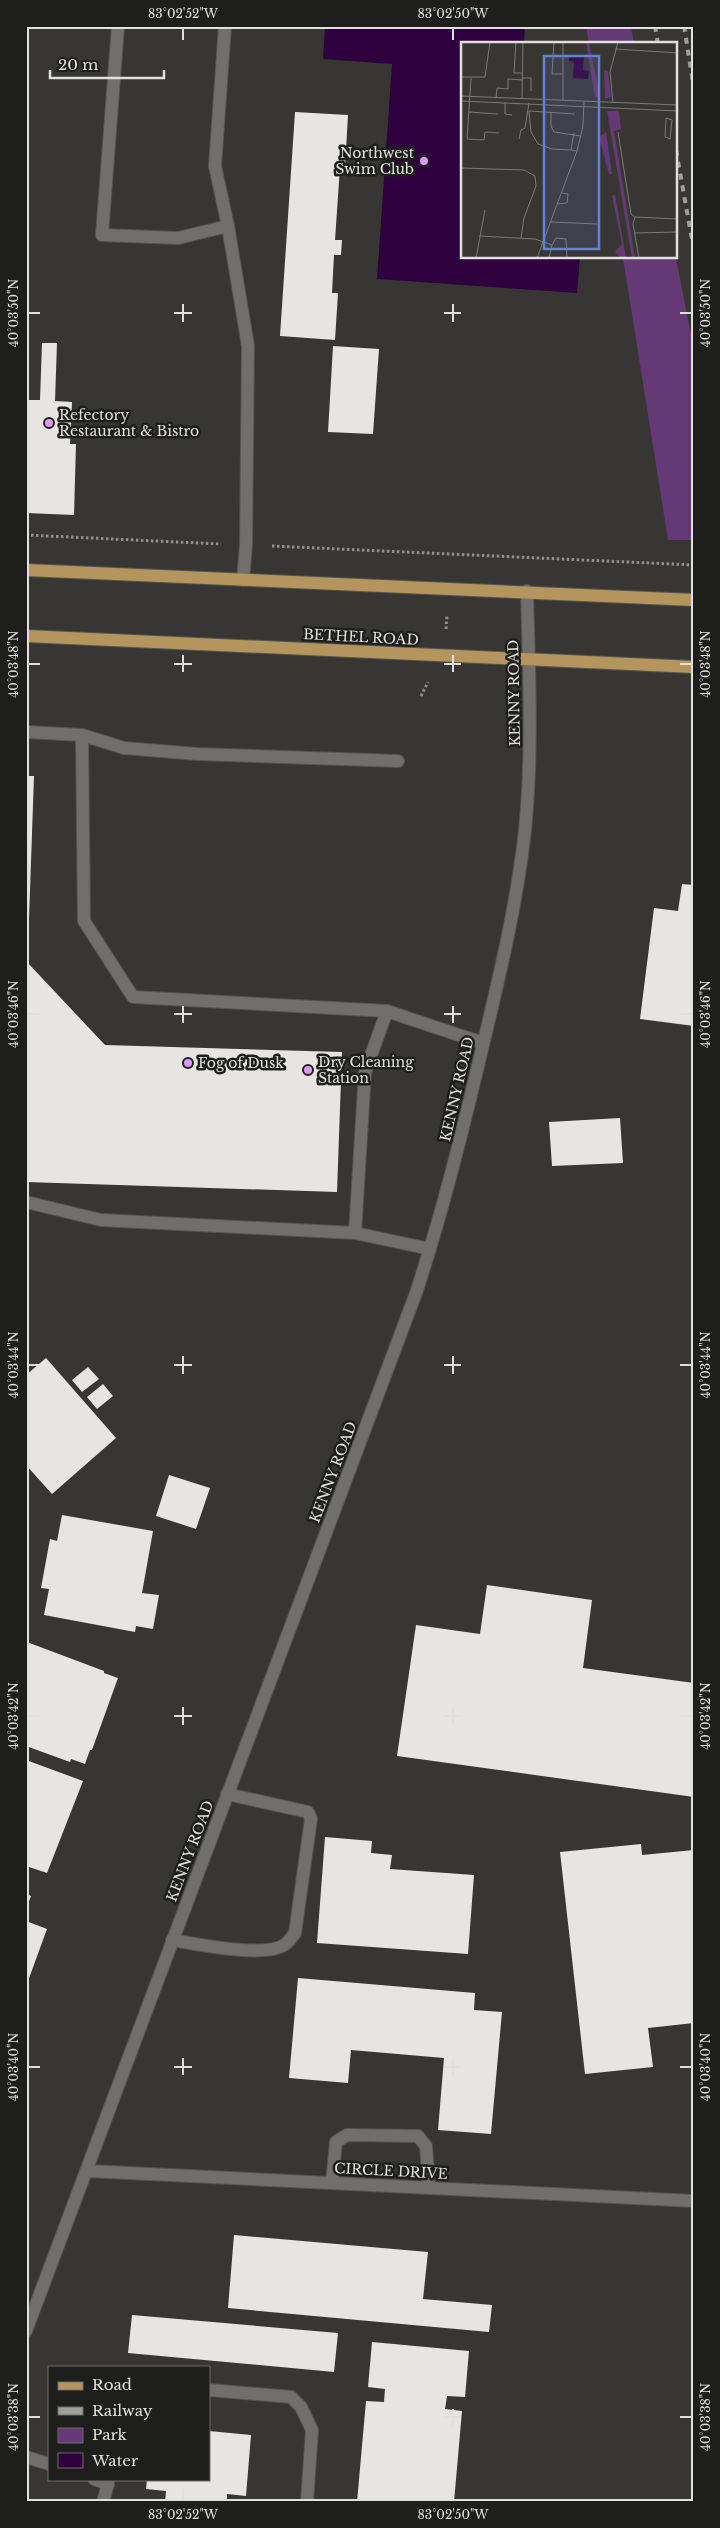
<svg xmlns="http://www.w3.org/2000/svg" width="720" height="2528" viewBox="0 0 720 2528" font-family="'Libre Baskerville',serif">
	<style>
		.green { fill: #643975 }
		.water { fill: #2f003e }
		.building { fill: #e7e5e1 }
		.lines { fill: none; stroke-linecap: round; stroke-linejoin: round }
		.lane-casing { stroke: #555452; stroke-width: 14 }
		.street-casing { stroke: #555452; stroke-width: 14 }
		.primary-casing { stroke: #555452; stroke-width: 14 }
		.path { stroke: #93918f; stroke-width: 3; stroke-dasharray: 2.5 2.5; stroke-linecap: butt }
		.lane { stroke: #716f6c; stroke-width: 12 }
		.street { stroke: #716f6c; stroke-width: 12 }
		.primary { stroke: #b4955e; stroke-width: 12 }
		.rail { stroke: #a09f9c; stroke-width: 4; stroke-dasharray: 6 6; stroke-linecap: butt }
		.ticks { fill: none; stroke: #e1e0de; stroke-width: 2 }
		.poi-dot { fill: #db99f5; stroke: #1e1e1c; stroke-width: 2 }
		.labels { text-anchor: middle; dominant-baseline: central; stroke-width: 5; stroke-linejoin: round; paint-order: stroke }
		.poi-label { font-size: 14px; fill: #e1e0de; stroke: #1e1e1c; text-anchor: start }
		.street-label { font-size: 14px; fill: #e1e0de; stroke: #1e1e1c }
		.inset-road { fill: none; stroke: #7c7a77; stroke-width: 1 }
		.view { fill: #6281da; fill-opacity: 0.15; stroke: #6281da; stroke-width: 2.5 }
		.inset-edge { fill: none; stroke: #e1e0de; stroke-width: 2.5 }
		.neatline { fill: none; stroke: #e1e0de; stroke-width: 2 }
		.ticks-label { font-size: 12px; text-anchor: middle; fill: #e1e0de }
	</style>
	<rect width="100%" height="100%" fill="#383633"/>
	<path class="green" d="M 586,26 L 631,26 L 634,44 L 589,44 Z
		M 623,258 L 676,258 L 694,350 L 694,540 L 668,540 Z"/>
	<path class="water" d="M 325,26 L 525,26 L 524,44 L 462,44 L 462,258 L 580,258 L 577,293 L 377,279 L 392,64 L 323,59 Z"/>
	<path class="building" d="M 295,112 L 348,115 L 345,167 L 340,167 L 335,240 L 342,240 L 341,255 L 334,255 L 332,293 L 338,293 L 335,340 L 280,336 Z
		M 42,343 L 57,343 L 55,401 L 72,402 L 70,444 L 76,444 L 74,515 L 26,513 L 26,400 L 40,400 Z
		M 333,346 L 379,349 L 373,434 L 328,432 Z
		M 26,371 L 29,371 L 28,400 L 26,400 Z
		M 26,776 L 34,776 L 28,948 L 26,948 Z
		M 682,884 L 694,885 L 694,1026 L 640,1019 L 654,908 L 678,911 Z
		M 26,961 L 105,1045 L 342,1052 L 337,1192 L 26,1182 Z
		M 620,1118 L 623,1163 L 552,1166 L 549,1122 Z
		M 46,1358 L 116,1438 L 52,1494 L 26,1465 L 26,1375 Z
		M 88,1367 L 99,1379 L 82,1392 L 72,1380 Z
		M 103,1384 L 113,1396 L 97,1409 L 87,1397 Z
		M 169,1475 L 210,1488 L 196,1529 L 156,1516 Z
		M 62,1515 L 153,1531 L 142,1593 L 159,1595 L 153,1629 L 136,1626 L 135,1632 L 44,1615 L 49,1589 L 41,1588 L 50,1539 L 57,1541 Z
		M 487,1585 L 592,1600 L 583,1668 L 694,1683 L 694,1797 L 397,1756 L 416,1625 L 480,1634 Z
		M 27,1642 L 104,1671 L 104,1673 L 118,1678 L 92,1750 L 90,1750 L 85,1764 L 71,1759 L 70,1762 L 26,1746 Z
		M 26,1760 L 83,1781 L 47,1873 L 26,1866 Z
		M 325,1837 L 372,1841 L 371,1853 L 392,1855 L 390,1869 L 474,1875 L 468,1954 L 317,1943 Z
		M 641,1844 L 642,1855 L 694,1850 L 694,2023 L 648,2028 L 653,2067 L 585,2074 L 560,1852 Z
		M 26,1894 L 31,1896 L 26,1909 Z
		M 26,1921 L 47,1929 L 28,1981 L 26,1981 Z
		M 298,1978 L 475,1993 L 474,2010 L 502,2012 L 491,2134 L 438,2130 L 444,2058 L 351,2050 L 348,2083 L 289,2078 Z
		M 234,2235 L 428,2252 L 423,2299 L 492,2305 L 489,2332 L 228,2308 Z
		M 132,2315 L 338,2333 L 334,2372 L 128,2353 Z
		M 372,2342 L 469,2351 L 465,2397 L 447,2396 L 445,2409 L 462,2411 L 454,2502 L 357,2502 L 366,2401 L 384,2402 L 385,2389 L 368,2387 Z
		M 209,2431 L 251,2435 L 246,2496 L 227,2494 L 227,2502 L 165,2502 L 166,2491 L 146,2489 L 147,2479 L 209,2479 Z"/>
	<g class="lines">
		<defs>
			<path id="lane" d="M 118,26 L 102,235 L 178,238 L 228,226
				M 225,26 L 215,166 L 228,226 L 248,346 L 246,545 L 243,580
				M 26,732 L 82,735 L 124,748 L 197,754 L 398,761
				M 82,735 L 84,921 L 133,997 L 387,1011 L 483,1043
				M 387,1011 L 365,1072 L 355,1233 L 430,1249
				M 26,1202 L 101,1220 L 355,1233
				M 172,1940 C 196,1944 264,1958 284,1945 C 288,1943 292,1937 295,1933 L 311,1819 L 308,1812 L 227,1794
				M 332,2183 L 336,2142 L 347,2135 L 418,2136 L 426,2146 L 429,2187"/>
			<path id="street" d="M 88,2171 L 694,2201
				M 26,2331 L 416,1293 C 443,1211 463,1129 483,1045 C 500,974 517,903 525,830 C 533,750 529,671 527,591
				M 209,2390 L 291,2397 L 301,2407 L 312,2430 L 307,2502
				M 26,2457 L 49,2464
				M 94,2479 L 108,2484 L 103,2502"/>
			<path id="primary" d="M 26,570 L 694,600
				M 26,636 L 694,667"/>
		</defs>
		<use href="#lane" class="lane-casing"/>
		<use href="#street" class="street-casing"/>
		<use href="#primary" class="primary-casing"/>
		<path class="path" d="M 26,535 L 221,544
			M 272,546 L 694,565
			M 446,629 L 447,615
			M 421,696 L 428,682"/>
		<use href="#lane" class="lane"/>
		<use href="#street" class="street"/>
		<use href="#primary" class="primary"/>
		<path class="rail" d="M 655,26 L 658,44
			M 684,26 L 694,89
			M 676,150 L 694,251"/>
	</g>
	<path class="ticks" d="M 183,28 L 183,40M 453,28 L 453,40M 183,304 L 183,322M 453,304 L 453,322M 28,313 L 40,313M 174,313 L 192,313M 444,313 L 461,313M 680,313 L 692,313M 183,655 L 183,672M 453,655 L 453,672M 28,664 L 40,664M 174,664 L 192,664M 444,664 L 461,664M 680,664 L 692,664M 183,1006 L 183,1023M 453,1006 L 453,1023M 28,1014 L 40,1014M 174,1014 L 192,1014M 444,1014 L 461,1014M 680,1014 L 692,1014M 183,1356 L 183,1374M 453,1356 L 453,1374M 28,1365 L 40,1365M 174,1365 L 192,1365M 444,1365 L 461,1365M 680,1365 L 692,1365M 183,1707 L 183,1725M 453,1707 L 453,1725M 28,1716 L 40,1716M 174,1716 L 192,1716M 444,1716 L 461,1716M 680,1716 L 692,1716M 183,2058 L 183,2075M 453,2058 L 453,2075M 28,2067 L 40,2067M 174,2067 L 192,2067M 444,2067 L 461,2067M 680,2067 L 692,2067M 453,2409 L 453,2426M 28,2417 L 40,2417M 444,2417 L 461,2417M 680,2417 L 692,2417M 183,2488 L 183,2500M 453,2488 L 453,2500"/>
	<g class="poi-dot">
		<circle cx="424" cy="161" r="5"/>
		<circle cx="49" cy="423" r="5"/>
		<circle cx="188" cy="1063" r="5"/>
		<circle cx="308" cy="1070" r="5"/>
	</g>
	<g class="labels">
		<g class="poi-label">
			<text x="414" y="153" text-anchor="end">Northwest<tspan x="414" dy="16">Swim Club</tspan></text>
			<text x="59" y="415">Refectory<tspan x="59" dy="16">Restaurant &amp; Bistro</tspan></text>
			<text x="318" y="1062">Dry Cleaning<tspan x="318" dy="16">Station</tspan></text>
			<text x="198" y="1063">Fog of Dusk</text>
		</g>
		<g class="street-label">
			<text transform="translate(361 637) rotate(3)">BETHEL ROAD</text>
			<text transform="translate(514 693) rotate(-91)">KENNY ROAD</text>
			<text transform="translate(457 1089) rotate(-77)">KENNY ROAD</text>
			<text transform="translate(333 1472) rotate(-69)">KENNY ROAD</text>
			<text transform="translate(190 1851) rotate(-69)">KENNY ROAD</text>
			<text transform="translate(391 2171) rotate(3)">CIRCLE DRIVE</text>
		</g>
	</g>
	<g transform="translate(461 42)">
		<rect width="216" height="216" fill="#383633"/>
		<path d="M 125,0 L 128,0 L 139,55 L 134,55 ZM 143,28 L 147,29 L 150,55 L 144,57 ZM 146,69 L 158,69 L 160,87 L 153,89 L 174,216 L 171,216 ZM 145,90 L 151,132 L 148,132 L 138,95 ZM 154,152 L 165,216 L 160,216 L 154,210 L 161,202 L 151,154 Z" fill="#643975"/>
		<path d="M 108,14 L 123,15 L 122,28 L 128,29 L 127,37 L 112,36 L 113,20 L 108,19 Z" fill="#2f003e"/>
		<path class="inset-road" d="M 55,0 L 53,31 L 62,31M 93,0 L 91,32 L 101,32M 102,0 L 102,58M 154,7 L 217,11M 0,35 L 24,35 L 29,0M 10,36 L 6,97 L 23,98 L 24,90 L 38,91M 62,36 L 70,36 L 70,49M 0,54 L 217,63M 35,56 L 36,46 L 47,47 L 47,37 L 62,38M 61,57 L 62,0M 0,59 L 217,69M 44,61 L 44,72 L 51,73M 152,61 L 149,30 L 157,0M 68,69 L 70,90 L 77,102 L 91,107 L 110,108M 68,69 L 114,72M 8,70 L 37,72M 90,70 L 90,84 L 93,90 L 120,94M 205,76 L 211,78 L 209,97 L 204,95 ZM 157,90 L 170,172 L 174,175M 113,91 L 110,108 L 116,109M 58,97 L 60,88 L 64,86 L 68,61M 0,126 L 63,128 L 74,134 L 75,144 L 63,176 L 60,196M 96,162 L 106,161 L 107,152 L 101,151M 174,175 L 217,177M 174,175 L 172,182 L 178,216M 90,180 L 136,182M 173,191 L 217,190M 18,194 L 74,197 L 91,203 L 88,216M 91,203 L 95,196 L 105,197 L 106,216M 15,216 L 24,168M 76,216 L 116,109 L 122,84 L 123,59M 121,216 L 143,216"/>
		<path class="view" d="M 83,14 L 138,14 L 138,207 L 83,207 Z"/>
		<rect width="216" height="216" class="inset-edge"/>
	</g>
	<rect width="720" height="2528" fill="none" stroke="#1e1e1c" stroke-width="55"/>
	<rect x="48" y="2366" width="162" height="115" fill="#1e1e1c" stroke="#6c6c6a"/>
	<rect x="58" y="2382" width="25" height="8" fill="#b4955e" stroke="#6c6c6a"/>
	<text x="92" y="2390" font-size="15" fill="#e1e0de">Road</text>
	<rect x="58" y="2407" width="25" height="8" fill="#a09f9c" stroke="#6c6c6a"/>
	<text x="92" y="2416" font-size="15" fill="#e1e0de">Railway</text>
	<rect x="58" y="2428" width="25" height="15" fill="#643975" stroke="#6c6c6a"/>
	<text x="92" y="2440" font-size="15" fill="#e1e0de">Park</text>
	<rect x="58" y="2453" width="25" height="15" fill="#2f003e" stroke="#6c6c6a"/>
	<text x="92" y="2466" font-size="15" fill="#e1e0de">Water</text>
	<path d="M50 70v8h114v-8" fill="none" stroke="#e1e0de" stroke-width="2.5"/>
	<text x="58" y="70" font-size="15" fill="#e1e0de" stroke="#1e1e1c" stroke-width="4" paint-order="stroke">20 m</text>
	<rect x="28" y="28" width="664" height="2472" class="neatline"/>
	<g class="ticks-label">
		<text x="183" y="18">83°02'52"W</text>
		<text x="453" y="18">83°02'50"W</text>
		<text transform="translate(14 313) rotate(-90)" y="4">40°03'50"N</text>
		<text transform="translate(706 313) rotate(-90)" y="4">40°03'50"N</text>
		<text transform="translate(14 664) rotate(-90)" y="4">40°03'48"N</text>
		<text transform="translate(706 664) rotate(-90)" y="4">40°03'48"N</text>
		<text transform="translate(14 1014) rotate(-90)" y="4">40°03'46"N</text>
		<text transform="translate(706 1014) rotate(-90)" y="4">40°03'46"N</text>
		<text transform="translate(14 1365) rotate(-90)" y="4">40°03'44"N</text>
		<text transform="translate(706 1365) rotate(-90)" y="4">40°03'44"N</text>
		<text transform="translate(14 1716) rotate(-90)" y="4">40°03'42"N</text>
		<text transform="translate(706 1716) rotate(-90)" y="4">40°03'42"N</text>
		<text transform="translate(14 2067) rotate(-90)" y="4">40°03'40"N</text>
		<text transform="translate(706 2067) rotate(-90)" y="4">40°03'40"N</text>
		<text transform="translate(14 2417) rotate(-90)" y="4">40°03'38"N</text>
		<text transform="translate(706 2417) rotate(-90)" y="4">40°03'38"N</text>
		<text x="183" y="2519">83°02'52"W</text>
		<text x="453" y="2519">83°02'50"W</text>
	</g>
</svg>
